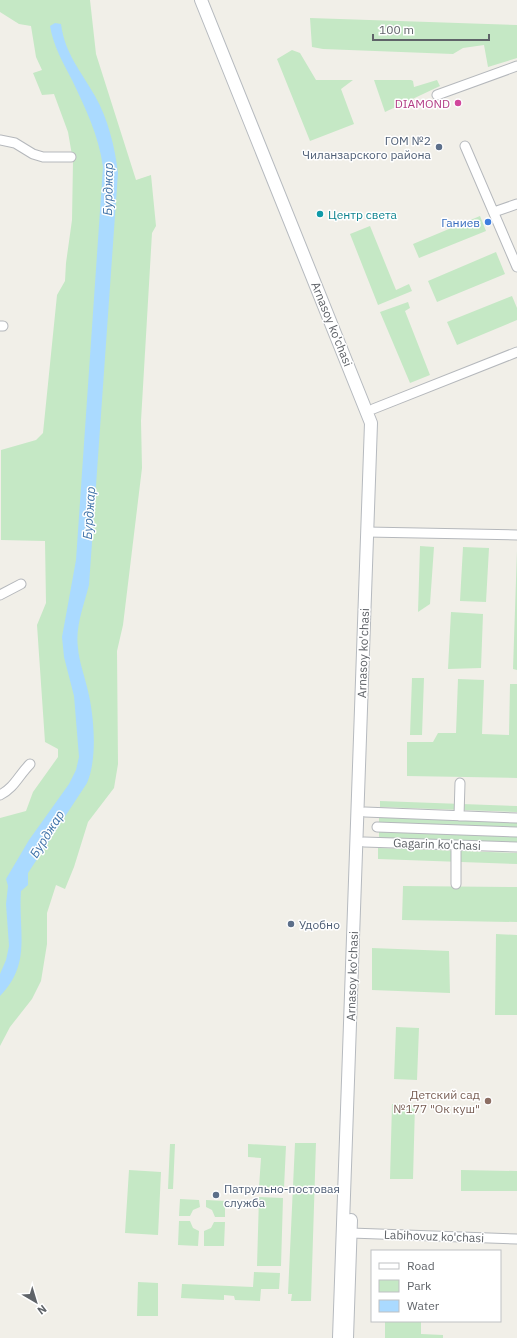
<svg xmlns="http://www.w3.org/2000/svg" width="517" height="1338" viewBox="0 0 517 1338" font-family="'IBM Plex Sans',sans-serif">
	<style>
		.green { fill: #c5e8c5 }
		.water { fill: #aadaff }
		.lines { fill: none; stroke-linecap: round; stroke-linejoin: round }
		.street-casing { stroke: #b5b8bc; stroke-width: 11 }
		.secondary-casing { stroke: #b6babf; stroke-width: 14 }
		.street { stroke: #fff; stroke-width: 9 }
		.secondary { stroke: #fff; stroke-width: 12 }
		.hotel-dot { fill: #d1479c; stroke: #fff; stroke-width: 1.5 }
		.service-dot { fill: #5c6f8a; stroke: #fff; stroke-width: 1.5 }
		.culture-dot { fill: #0f9aa8; stroke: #fff; stroke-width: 1.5 }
		.shop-dot { fill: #3f7fe0; stroke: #fff; stroke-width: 1.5 }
		.education-dot { fill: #8d6e63; stroke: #fff; stroke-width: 1.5 }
		.labels { text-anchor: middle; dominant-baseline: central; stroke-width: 3; stroke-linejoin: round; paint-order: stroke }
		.hotel-label { font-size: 12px; fill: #b23c85; stroke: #fff; text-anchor: end }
		.service-label { font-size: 12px; fill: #4e5e75; stroke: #fff; text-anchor: start }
		.culture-label { font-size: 12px; fill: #0d838f; stroke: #fff; text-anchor: start }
		.shop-label { font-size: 12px; fill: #366cbe; stroke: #fff; text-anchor: end }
		.street-label { font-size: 12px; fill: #5f6368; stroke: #fff }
		.education-label { font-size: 12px; fill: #785e54; stroke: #fff; text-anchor: end }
		.water-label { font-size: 13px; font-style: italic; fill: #4174aa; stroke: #fff }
	</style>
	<rect width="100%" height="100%" fill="#f1efe8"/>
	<path class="green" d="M 0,0 L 90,0 L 96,54 L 136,180 L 151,175 L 156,226 L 152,233 L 141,421 L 142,468 L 123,625 L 117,651 L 118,764 L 114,788 L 88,822 L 74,867 L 65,889 L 56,885 L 47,913 L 47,944 L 41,981 L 32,999 L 10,1027 L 0,1046 L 0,818 L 26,811 L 33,792 L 58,757 L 58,749 L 45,742 L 37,625 L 46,603 L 45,541 L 1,540 L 1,450 L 36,440 L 43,433 L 57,295 L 65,281 L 66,263 L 72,220 L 73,161 L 68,132 L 54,94 L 42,95 L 33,73 L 42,70 L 36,57 L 31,26 L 19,24 L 0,12 Z
		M 310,18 L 517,25 L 517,58 L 488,67 L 484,45 L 463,48 L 453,54 L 323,49 L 312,47 Z
		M 292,50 L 300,53 L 316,80 L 353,80 L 341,89 L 354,124 L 310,141 L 277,59 Z
		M 374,80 L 411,80 L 413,81 L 414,87 L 437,80 L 440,86 L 385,112 Z
		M 480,216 L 486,231 L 419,258 L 413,244 Z
		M 370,226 L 396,290 L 409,284 L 412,291 L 378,305 L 350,234 Z
		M 496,252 L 505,274 L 437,302 L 428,281 Z
		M 512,296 L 517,308 L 517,320 L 457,345 L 447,322 Z
		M 408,302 L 410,308 L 405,311 L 430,375 L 410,383 L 380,312 Z
		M 420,546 L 434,547 L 430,604 L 418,612 Z
		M 463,547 L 489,548 L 486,602 L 460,601 Z
		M 517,551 L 517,670 L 513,669 Z
		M 451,612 L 483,614 L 481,668 L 448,669 Z
		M 412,678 L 424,678 L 422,735 L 410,735 Z
		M 458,679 L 484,680 L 482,734 L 509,735 L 510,684 L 517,684 L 517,778 L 407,776 L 407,742 L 433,742 L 438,733 L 456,733 Z
		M 380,801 L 517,806 L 517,812 L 380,807 Z
		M 379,817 L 517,822 L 517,843 L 379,838 Z
		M 378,848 L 517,853 L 517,864 L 378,859 Z
		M 403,886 L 517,887 L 517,922 L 402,920 Z
		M 496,934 L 517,935 L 517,1015 L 495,1015 Z
		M 372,948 L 449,951 L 450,993 L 372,990 Z
		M 396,1027 L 419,1028 L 417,1080 L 394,1079 Z
		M 392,1104 L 415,1105 L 413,1179 L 390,1179 Z
		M 295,1143 L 316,1143 L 311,1301 L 291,1301 L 292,1294 L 288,1294 Z
		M 170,1144 L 175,1144 L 173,1189 L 168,1189 Z
		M 248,1144 L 286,1146 L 284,1188 L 259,1187 L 261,1158 L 248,1157 Z
		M 129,1170 L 161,1172 L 158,1235 L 125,1233 Z
		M 461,1170 L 517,1171 L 517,1191 L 461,1191 Z
		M 259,1197 L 283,1198 L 281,1266 L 257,1266 Z
		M 180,1199 L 199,1200 L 200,1207 L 193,1210 L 190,1216 L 179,1216 Z
		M 206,1200 L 225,1201 L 225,1217 L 215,1217 L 212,1210 L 206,1207 Z
		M 179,1221 L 190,1221 L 193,1228 L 199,1231 L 198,1246 L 178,1245 Z
		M 214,1222 L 225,1222 L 224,1246 L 204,1246 L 204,1231 L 211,1228 Z
		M 254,1272 L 280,1273 L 279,1289 L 261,1289 L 260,1301 L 235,1300 L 234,1296 L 224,1295 L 224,1300 L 181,1298 L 182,1284 L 253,1287 Z
		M 138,1282 L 158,1283 L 158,1316 L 137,1316 Z
		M 385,1321 L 421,1321 L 421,1334 L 443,1335 L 443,1338 L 385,1338 Z"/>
	<path class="water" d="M 55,23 L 61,24 C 65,54 81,71 95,96 C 108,119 115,147 118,173 L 89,585 C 84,605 75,627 78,648 C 79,661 84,674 87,687 C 94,713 98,758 87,783 L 28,873 L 28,885 L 21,891 C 18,932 32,963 0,996 L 0,974 L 6,960 L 9,946 L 6,904 L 8,886 L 6,879 L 29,840 L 69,784 L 76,770 L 79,757 L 74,696 L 64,657 L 62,637 L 76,560 L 103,167 C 99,136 85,107 72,80 C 63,63 53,45 50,26 Z"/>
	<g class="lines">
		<defs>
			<path id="street" d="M 437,95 L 517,66
				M 0,140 L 15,143 L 33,154 L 43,157 L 71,157
				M 465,146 L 517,267
				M 494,212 L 517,204
				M 0,326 L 3,326
				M 373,409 L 517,352
				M 367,532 L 517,535
				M 0,595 L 21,584
				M 0,795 C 15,787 18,776 30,764
				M 365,812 L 517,818
				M 459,816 L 460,783
				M 377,827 L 517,832
				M 364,842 L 517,847
				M 456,884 L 456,845
				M 351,1233 L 517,1239"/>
			<path id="secondary" d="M 201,0 L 371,423 L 339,1338
				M 347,1338 L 351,1220"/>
		</defs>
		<use href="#street" class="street-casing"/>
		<use href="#secondary" class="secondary-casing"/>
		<use href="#street" class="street"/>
		<use href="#secondary" class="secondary"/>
	</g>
	<circle class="hotel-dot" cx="458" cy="103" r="4"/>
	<g class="service-dot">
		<circle cx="439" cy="147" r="4"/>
		<circle cx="291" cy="924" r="4"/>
		<circle cx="216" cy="1195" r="4"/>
	</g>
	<circle class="culture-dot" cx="320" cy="214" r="4"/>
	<circle class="shop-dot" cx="488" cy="222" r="4"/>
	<circle class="education-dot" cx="488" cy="1101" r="4"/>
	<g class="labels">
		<g class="hotel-label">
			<text x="450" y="103">DIAMOND</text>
		</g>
		<g class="service-label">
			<text x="431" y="140" text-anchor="end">ГОМ №2<tspan x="431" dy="14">Чиланзарского района</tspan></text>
			<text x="299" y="924">Удобно</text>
			<text x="224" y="1188">Патрульно-постовая<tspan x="224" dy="14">служба</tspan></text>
		</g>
		<g class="culture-label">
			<text x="328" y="214">Центр света</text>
		</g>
		<g class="shop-label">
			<text x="480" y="222">Ганиев</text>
		</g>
		<g class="street-label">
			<text transform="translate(332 324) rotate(68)">Arnasoy ko'chasi</text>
			<text transform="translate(363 653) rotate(-88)">Arnasoy ko'chasi</text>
			<text transform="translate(437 844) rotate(2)">Gagarin ko'chasi</text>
			<text transform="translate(352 976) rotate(-88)">Arnasoy ko'chasi</text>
			<text transform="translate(434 1236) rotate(2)">Labihovuz ko'chasi</text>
		</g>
		<g class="education-label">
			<text x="480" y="1094">Детский сад<tspan x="480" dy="14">№177 "Ок куш"</tspan></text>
		</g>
		<g class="water-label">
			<text transform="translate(108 189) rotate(-89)">Бурджар</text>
			<text transform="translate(89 513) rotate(-86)">Бурджар</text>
			<text transform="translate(47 834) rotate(-58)">Бурджар</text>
		</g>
	</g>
	<rect x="371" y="1250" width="130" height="72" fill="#ffffff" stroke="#bfc1c3"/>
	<rect x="379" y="1263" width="20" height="6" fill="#ffffff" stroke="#bfc1c3"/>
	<text x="407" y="1270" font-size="12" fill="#5f6368">Road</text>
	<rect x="379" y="1280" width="20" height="12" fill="#c5e8c5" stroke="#bfc1c3"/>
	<text x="407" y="1290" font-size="12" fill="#5f6368">Park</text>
	<rect x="379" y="1300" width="20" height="12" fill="#aadaff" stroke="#bfc1c3"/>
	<text x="407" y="1310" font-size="12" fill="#5f6368">Water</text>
	<g transform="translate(36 1302) rotate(142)" stroke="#ffffff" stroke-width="3" paint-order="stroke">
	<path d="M0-3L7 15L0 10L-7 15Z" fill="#5f6368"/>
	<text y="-6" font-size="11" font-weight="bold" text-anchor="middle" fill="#5f6368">N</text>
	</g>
	<path d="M373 34v6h116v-6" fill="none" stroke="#5f6368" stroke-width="2"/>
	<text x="379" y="34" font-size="12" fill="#5f6368" stroke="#ffffff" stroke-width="3" paint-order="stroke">100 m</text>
</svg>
